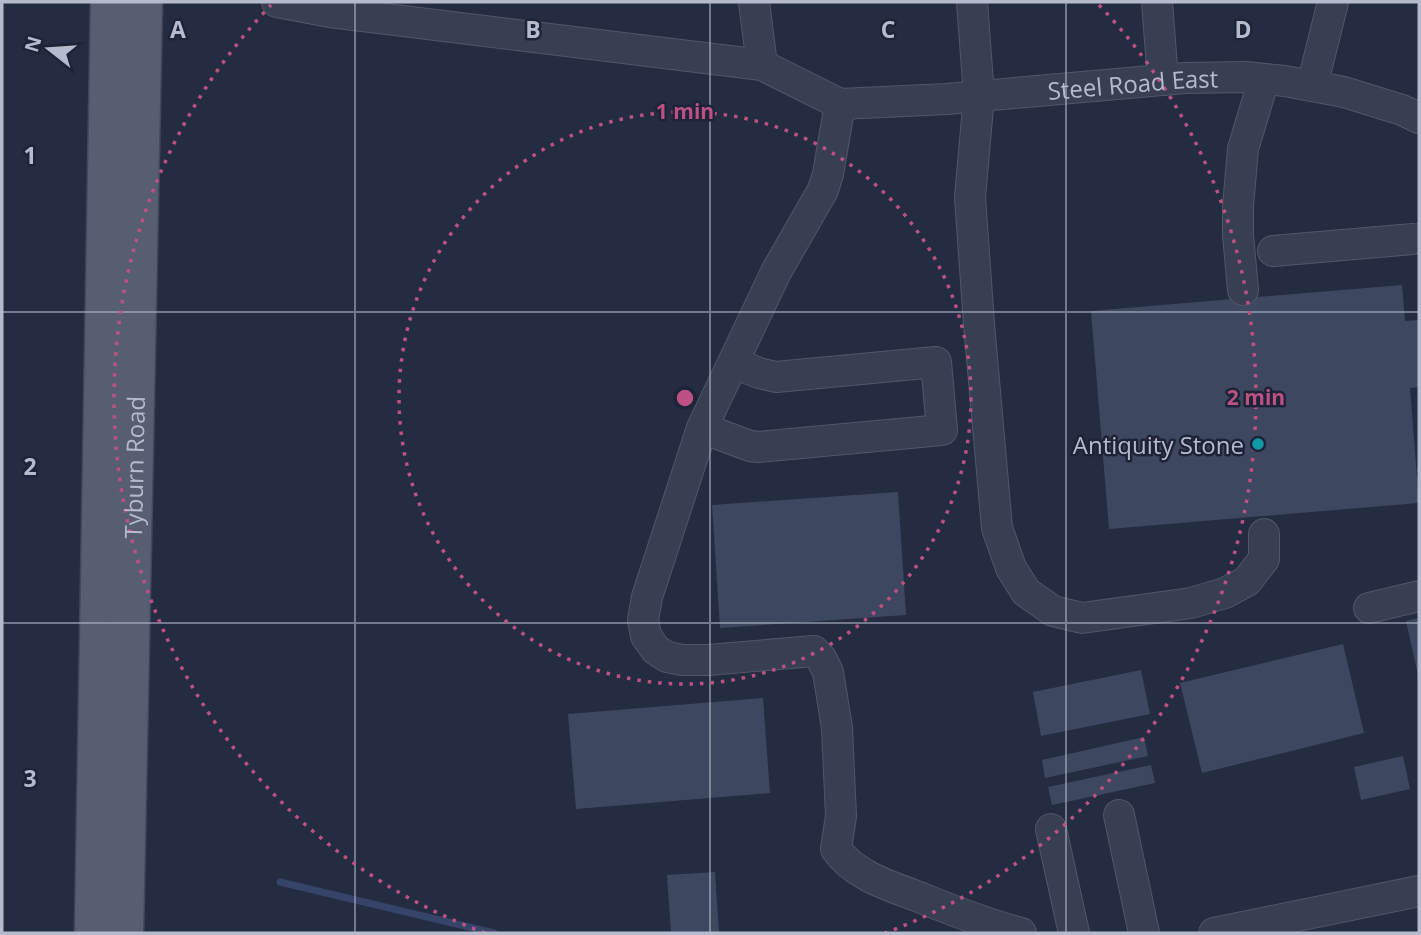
<svg xmlns="http://www.w3.org/2000/svg" width="1421" height="935" viewBox="0 0 1421 935" font-family="'Open Sans',sans-serif">
	<style>
		.lines { fill: none; stroke-linecap: round; stroke-linejoin: round }
		.stream { stroke: #37446a; stroke-width: 7 }
		.building { fill: #3e4760 }
		.minor-casing { stroke: #505769; stroke-width: 32 }
		.major-casing { stroke: #42485b; stroke-width: 41 }
		.minor { stroke: #393f52; stroke-width: 30 }
		.major { stroke: #575e72; stroke-width: 38 }
		.grid { fill: none; stroke: #b5bbcc; stroke-width: 2; stroke-opacity: 0.55 }
		.ring { fill: none; stroke: #bd5183; stroke-width: 3.5; stroke-dasharray: 3.5 7 }
		.culture-dot { fill: #0f9aa8; stroke: #1d2437; stroke-width: 2.5 }
		.labels { text-anchor: middle; dominant-baseline: central; stroke-width: 5; stroke-linejoin: round; paint-order: stroke }
		.street-label { font-size: 24px; fill: #b5bbcc; stroke: #1d2437 }
		.poi-label { font-size: 24px; fill: #b5bbcc; stroke: #1d2437; text-anchor: end }
		.grid-label { font-size: 23px; text-anchor: middle; font-weight: bold; fill: #b5bbcc; stroke: #1d2437; stroke-width: 5; stroke-linejoin: round; paint-order: stroke }
		.centre { fill: #bd5183; stroke: #1d2437; stroke-width: 3.5 }
		.ring-label { font-size: 21px; text-anchor: middle; font-weight: bold; fill: #bd5183; stroke: #1d2437; stroke-width: 5; stroke-linejoin: round; paint-order: stroke }
	</style>
	<rect width="100%" height="100%" fill="#242c42"/>
	<g class="lines">
		<path class="stream" d="M 280,882 L 494,933"/>
	</g>
	<path class="building" d="M 1402,285 L 1405,321 L 1419,320 L 1419,387 L 1410,388 L 1419,503 L 1109,529 L 1091,311 Z
		M 898,492 L 906,615 L 720,628 L 712,505 Z
		M 1419,618 L 1419,675 L 1418,675 L 1406,621 Z
		M 1343,644 L 1364,733 L 1202,773 L 1180,683 Z
		M 1141,670 L 1150,714 L 1041,736 L 1033,692 Z
		M 763,698 L 770,793 L 576,809 L 568,714 Z
		M 1144,737 L 1148,756 L 1045,778 L 1042,760 Z
		M 1403,756 L 1410,789 L 1361,800 L 1354,767 Z
		M 1151,765 L 1155,783 L 1052,805 L 1048,787 Z
		M 715,872 L 719,933 L 671,933 L 667,875 Z"/>
	<g class="lines">
		<defs>
			<g id="minor">
				<path id="s1" d="M 277,2 L 330,12 L 762,65 L 840,104 L 947,99 L 1185,78 L 1245,77 L 1285,81 L 1344,92 L 1402,110 L 1419,118"/>
				<path d="M 754,2 L 762,65"/>
				<path d="M 972,2 L 979,96 L 970,197 L 979,324 L 997,528 L 1011,568 L 1026,592 L 1053,611 L 1082,618 L 1191,603 L 1225,593 L 1247,581 L 1264,559 L 1264,534"/>
				<path d="M 1157,2 L 1163,80"/>
				<path d="M 1312,86 L 1333,2"/>
				<path d="M 1273,251 L 1413,239"/>
				<path d="M 1243,290 L 1238,235 L 1238,206 L 1243,149 L 1264,79"/>
				<path d="M 734,363 L 759,373 L 776,377 L 936,362 L 942,430 L 758,447 L 750,446 L 702,428 L 776,272 L 823,190 L 828,174 L 840,104"/>
				<path d="M 702,428 L 647,597 L 643,620 L 646,636 L 656,650 L 667,657 L 682,660 L 708,660 L 814,651 L 821,658 L 828,672 L 837,728 L 841,816 L 836,849 C 855,877 894,887 924,899 C 956,912 987,924 1021,933"/>
				<path d="M 1369,608 L 1419,596"/>
				<path d="M 1119,815 L 1144,933"/>
				<path d="M 1051,829 L 1074,933"/>
				<path d="M 1214,933 L 1419,891"/>
			</g>
			<g id="major">
				<path d="M 94,933 L 110,2"/>
				<path id="s2" d="M 124,933 L 143,2"/>
			</g>
		</defs>
		<use href="#minor" class="minor-casing"/>
		<use href="#major" class="major-casing"/>
		<use href="#minor" class="minor"/>
		<use href="#major" class="major"/>
	</g>
	<path class="grid" d="M 355,2 L 355,933M 710,2 L 710,933M 1066,2 L 1066,933M 2,312 L 1419,312M 2,623 L 1419,623"/>
	<g class="ring">
		<circle cx="685" cy="398" r="286"/>
		<path d="M485 933A571 571 0 0 1 271 5M1099 5A571 571 0 0 1 885 933"/>
	</g>
	<circle class="culture-dot" cx="1258" cy="444" r="7"/>
	<g class="labels">
		<g class="street-label">
			<text stroke="none"><textPath href="#s1" startOffset="870">Steel Road East</textPath></text>
			<text stroke="none"><textPath href="#s2" startOffset="466">Tyburn Road</textPath></text>
		</g>
		<g class="poi-label">
			<text x="1244" y="444">Antiquity Stone</text>
		</g>
	</g>
	<g class="grid-label">
		<text x="178" y="38">A</text>
		<text x="533" y="38">B</text>
		<text x="888" y="38">C</text>
		<text x="1243" y="38">D</text>
		<text x="30" y="164">1</text>
		<text x="30" y="475">2</text>
		<text x="30" y="787">3</text>
	</g>
	<circle cx="685" cy="398" r="10" class="centre"/>
	<g class="ring-label">
		<text x="685" y="119">1 min</text>
		<text x="1256" y="405">2 min</text>
	</g>
	<rect width="1421" height="935" fill="none" stroke="#b5bbcc" stroke-width="7"/>
	<g transform="translate(49 49) rotate(287)" stroke="#1d2437" stroke-width="5" paint-order="stroke">
	<path d="M0-5L12 26L0 18L-12 26Z" fill="#b5bbcc"/>
	<text y="-10" font-size="19" font-weight="bold" text-anchor="middle" fill="#b5bbcc">N</text>
	</g>
</svg>
